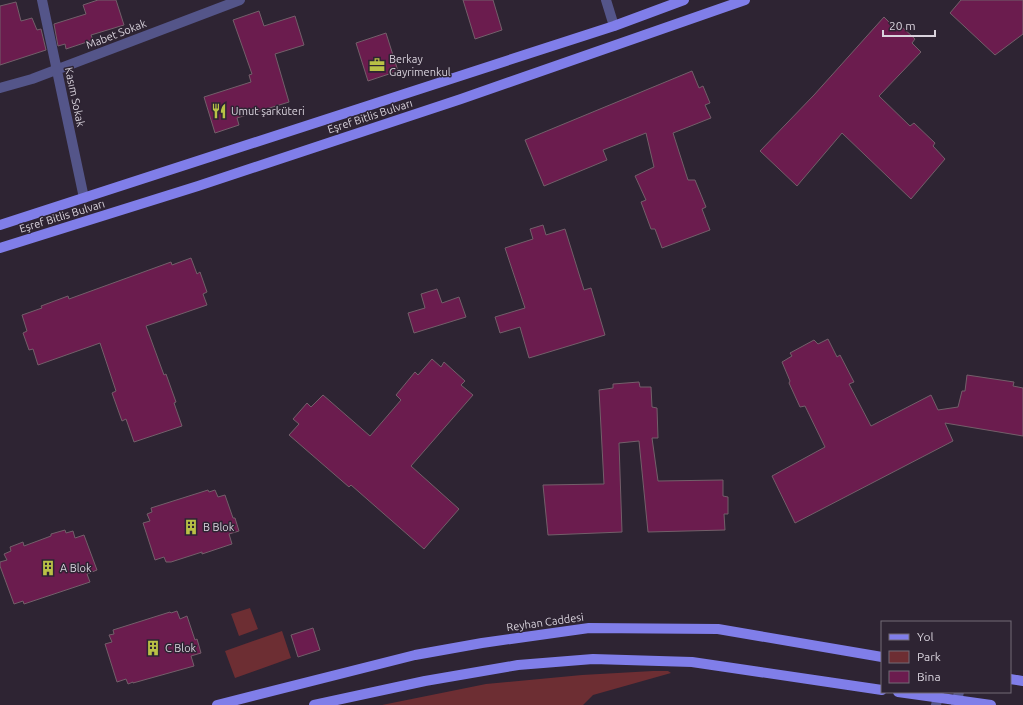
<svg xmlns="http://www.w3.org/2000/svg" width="1023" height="705" viewBox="0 0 1023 705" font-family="Ubuntu,sans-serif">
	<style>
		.green { fill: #6d2e33 }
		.building { fill: #6b1c4e; stroke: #735f6a }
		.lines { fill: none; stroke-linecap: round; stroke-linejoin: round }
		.street { stroke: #545589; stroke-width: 10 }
		.primary { stroke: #807ee9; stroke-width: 10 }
		.labels { text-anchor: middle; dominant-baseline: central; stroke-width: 3; stroke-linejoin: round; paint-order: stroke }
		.street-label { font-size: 11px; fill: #d9d3dd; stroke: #2e2433 }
		.poi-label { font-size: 11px; fill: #d9d3dd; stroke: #2e2433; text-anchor: start }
	</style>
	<rect width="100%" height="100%" fill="#2e2433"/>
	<path class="green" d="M 250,608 L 258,629 L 239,636 L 231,614 Z
		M 282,631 L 291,658 L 235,678 L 225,651 Z
		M 653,671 L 668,671 L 671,673 L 593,695 L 583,705 L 382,705 L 486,684 L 582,675 Z"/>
	<path class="building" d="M 98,0 L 116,0 L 124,25 L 91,35 L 93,40 L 66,49 L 65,44 L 58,46 L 54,24 L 86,14 L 83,5 Z
		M 463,0 L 493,0 L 502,30 L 475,39 Z
		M 961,0 L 1023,0 L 1023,34 L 995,55 L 950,13 Z
		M 16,2 L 21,21 L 32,18 L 37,30 L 41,29 L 46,50 L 0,65 L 0,6 Z
		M 259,11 L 264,26 L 295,16 L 304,45 L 275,54 L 289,102 L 237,118 L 239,125 L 215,133 L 204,97 L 251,82 L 249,75 L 252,74 L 233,20 Z
		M 884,17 L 896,29 L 900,25 L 915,39 L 912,43 L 921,52 L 879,96 L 910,126 L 914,123 L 935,143 L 933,146 L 945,159 L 911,199 L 842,133 L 797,186 L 760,151 L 814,95 Z
		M 386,33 L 398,71 L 368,81 L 356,43 Z
		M 692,71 L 699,88 L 703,86 L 710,103 L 705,105 L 711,118 L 673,133 L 688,180 L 695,180 L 706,207 L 702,209 L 710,230 L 662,248 L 655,229 L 651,229 L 641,202 L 646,200 L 635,176 L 654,167 L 646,133 L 603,150 L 607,160 L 544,186 L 525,140 Z
		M 543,225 L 546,235 L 565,229 L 584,290 L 591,288 L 605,335 L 529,358 L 520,327 L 500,333 L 495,317 L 525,308 L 505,248 L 533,239 L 530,229 Z
		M 191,258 L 197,274 L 200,272 L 207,292 L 203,294 L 207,305 L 146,326 L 164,375 L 166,374 L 176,402 L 174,403 L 182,426 L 134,442 L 126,419 L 122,421 L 112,393 L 116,391 L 100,343 L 38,365 L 33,349 L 29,350 L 23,333 L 27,331 L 22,315 L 42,308 L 41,306 L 68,296 L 69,299 L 171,262 L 172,265 Z
		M 437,289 L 442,303 L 459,297 L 466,317 L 414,333 L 408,313 L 425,308 L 421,294 Z
		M 828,339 L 837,357 L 840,355 L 854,382 L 849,384 L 871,426 L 931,395 L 938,410 L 958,407 L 962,391 L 965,391 L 967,375 L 1014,382 L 1013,386 L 1023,388 L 1023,436 L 945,423 L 953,441 L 795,523 L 772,476 L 825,447 L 805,406 L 800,407 L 789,383 L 790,381 L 782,362 L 792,356 L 790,353 L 814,340 L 818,344 Z
		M 432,359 L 441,367 L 444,362 L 465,381 L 461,385 L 473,395 L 411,466 L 459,509 L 424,549 L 351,485 L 349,487 L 289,435 L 299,424 L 293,419 L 307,403 L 311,407 L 323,395 L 370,436 L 401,400 L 396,395 L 415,372 L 418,375 Z
		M 639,382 L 640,387 L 651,387 L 652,407 L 657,408 L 658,438 L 652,438 L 658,481 L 723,480 L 723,496 L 728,497 L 728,514 L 724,514 L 725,530 L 648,532 L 639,441 L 619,443 L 622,532 L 548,535 L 543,485 L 604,484 L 599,390 L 613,388 L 613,384 Z
		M 208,490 L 209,492 L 215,490 L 218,497 L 225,495 L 233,518 L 235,518 L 239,531 L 229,534 L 232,544 L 202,554 L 202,552 L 171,562 L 166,562 L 164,557 L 155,560 L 143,523 L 150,521 L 147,514 L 152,512 L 151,508 Z
		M 65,530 L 66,533 L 73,531 L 75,538 L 84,535 L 97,570 L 87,574 L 90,582 L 24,604 L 23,601 L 14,604 L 0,566 L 0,562 L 7,560 L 4,554 L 11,551 L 10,547 L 23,542 L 24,546 L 51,536 L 51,534 Z
		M 177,611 L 180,619 L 187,616 L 195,640 L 197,639 L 201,653 L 191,656 L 194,666 L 133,683 L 133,682 L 128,684 L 126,679 L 117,682 L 105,644 L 112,642 L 109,635 L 114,634 L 113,630 L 170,612 L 171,613 Z
		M 313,628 L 320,650 L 298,657 L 291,635 Z"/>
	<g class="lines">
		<path class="street" d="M 42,0 L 84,198
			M 606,0 L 614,26
			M 0,88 L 32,79 L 240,0
			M 936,705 L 939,692
			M 956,705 L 959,692"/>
		<path class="primary" d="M 0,225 L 614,26 L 684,0
			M 0,248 L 198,186 L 461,99 L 745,0
			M 1010,679 L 1023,681
			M 898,692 L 991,705
			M 217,705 L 415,655 L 482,643 L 589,628 L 718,629 L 882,657
			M 314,705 L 425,681 L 518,665 L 593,659 L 692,662 L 882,690"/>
	</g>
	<defs>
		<symbol id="office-bare" viewBox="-9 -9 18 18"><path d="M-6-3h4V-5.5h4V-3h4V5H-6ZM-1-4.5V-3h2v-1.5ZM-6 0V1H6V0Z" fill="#b9c146" stroke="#2e2433" stroke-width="2.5" paint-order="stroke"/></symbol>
		<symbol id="restaurant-bare" viewBox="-9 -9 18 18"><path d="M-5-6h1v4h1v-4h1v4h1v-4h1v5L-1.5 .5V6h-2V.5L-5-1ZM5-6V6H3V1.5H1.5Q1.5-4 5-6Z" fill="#b9c146" stroke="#2e2433" stroke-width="2.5" paint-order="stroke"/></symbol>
		<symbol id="building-bare" viewBox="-9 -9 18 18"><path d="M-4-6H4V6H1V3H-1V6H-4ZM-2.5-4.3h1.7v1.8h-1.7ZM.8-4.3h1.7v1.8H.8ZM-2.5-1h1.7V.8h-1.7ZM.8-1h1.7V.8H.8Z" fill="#b9c146" stroke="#2e2433" stroke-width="2.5" paint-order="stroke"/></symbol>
	</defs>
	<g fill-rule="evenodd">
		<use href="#office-bare" x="366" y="54" width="22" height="22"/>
		<use href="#restaurant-bare" x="208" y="100" width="22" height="22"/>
		<use href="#building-bare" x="180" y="516" width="22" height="22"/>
		<use href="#building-bare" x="37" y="557" width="22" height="22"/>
		<use href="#building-bare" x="142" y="637" width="22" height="22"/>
	</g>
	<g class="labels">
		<g class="street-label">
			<text transform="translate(116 34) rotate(-21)">Mabet Sokak</text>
			<text transform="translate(75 97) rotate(78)">Kasım Sokak</text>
			<text transform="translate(370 116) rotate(-18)">Eşref Bitlis Bulvarı</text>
			<text transform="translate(62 216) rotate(-17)">Eşref Bitlis Bulvarı</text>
			<text transform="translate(545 622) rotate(-8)">Reyhan Caddesi</text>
		</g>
		<g class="poi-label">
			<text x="389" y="59">Berkay<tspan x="389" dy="13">Gayrimenkul</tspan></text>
			<text x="231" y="111">Umut şarküteri</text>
			<text x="203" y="527">B Blok</text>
			<text x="60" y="568">A Blok</text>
			<text x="165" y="648">C Blok</text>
		</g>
	</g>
	<rect x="881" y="621" width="130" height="72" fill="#2e2433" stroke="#726a77"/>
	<rect x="889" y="634" width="20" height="6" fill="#807ee9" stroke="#726a77"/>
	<text x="917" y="641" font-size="12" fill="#d9d3dd">Yol</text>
	<rect x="889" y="651" width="20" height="12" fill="#6d2e33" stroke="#726a77"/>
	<text x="917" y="661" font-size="12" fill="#d9d3dd">Park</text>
	<rect x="889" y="671" width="20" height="12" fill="#6b1c4e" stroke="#726a77"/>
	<text x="917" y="681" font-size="12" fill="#d9d3dd">Bina</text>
	<path d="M883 30v6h52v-6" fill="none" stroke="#d9d3dd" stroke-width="2"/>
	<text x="889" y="30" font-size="12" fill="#d9d3dd" stroke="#2e2433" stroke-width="3" paint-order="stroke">20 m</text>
</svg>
